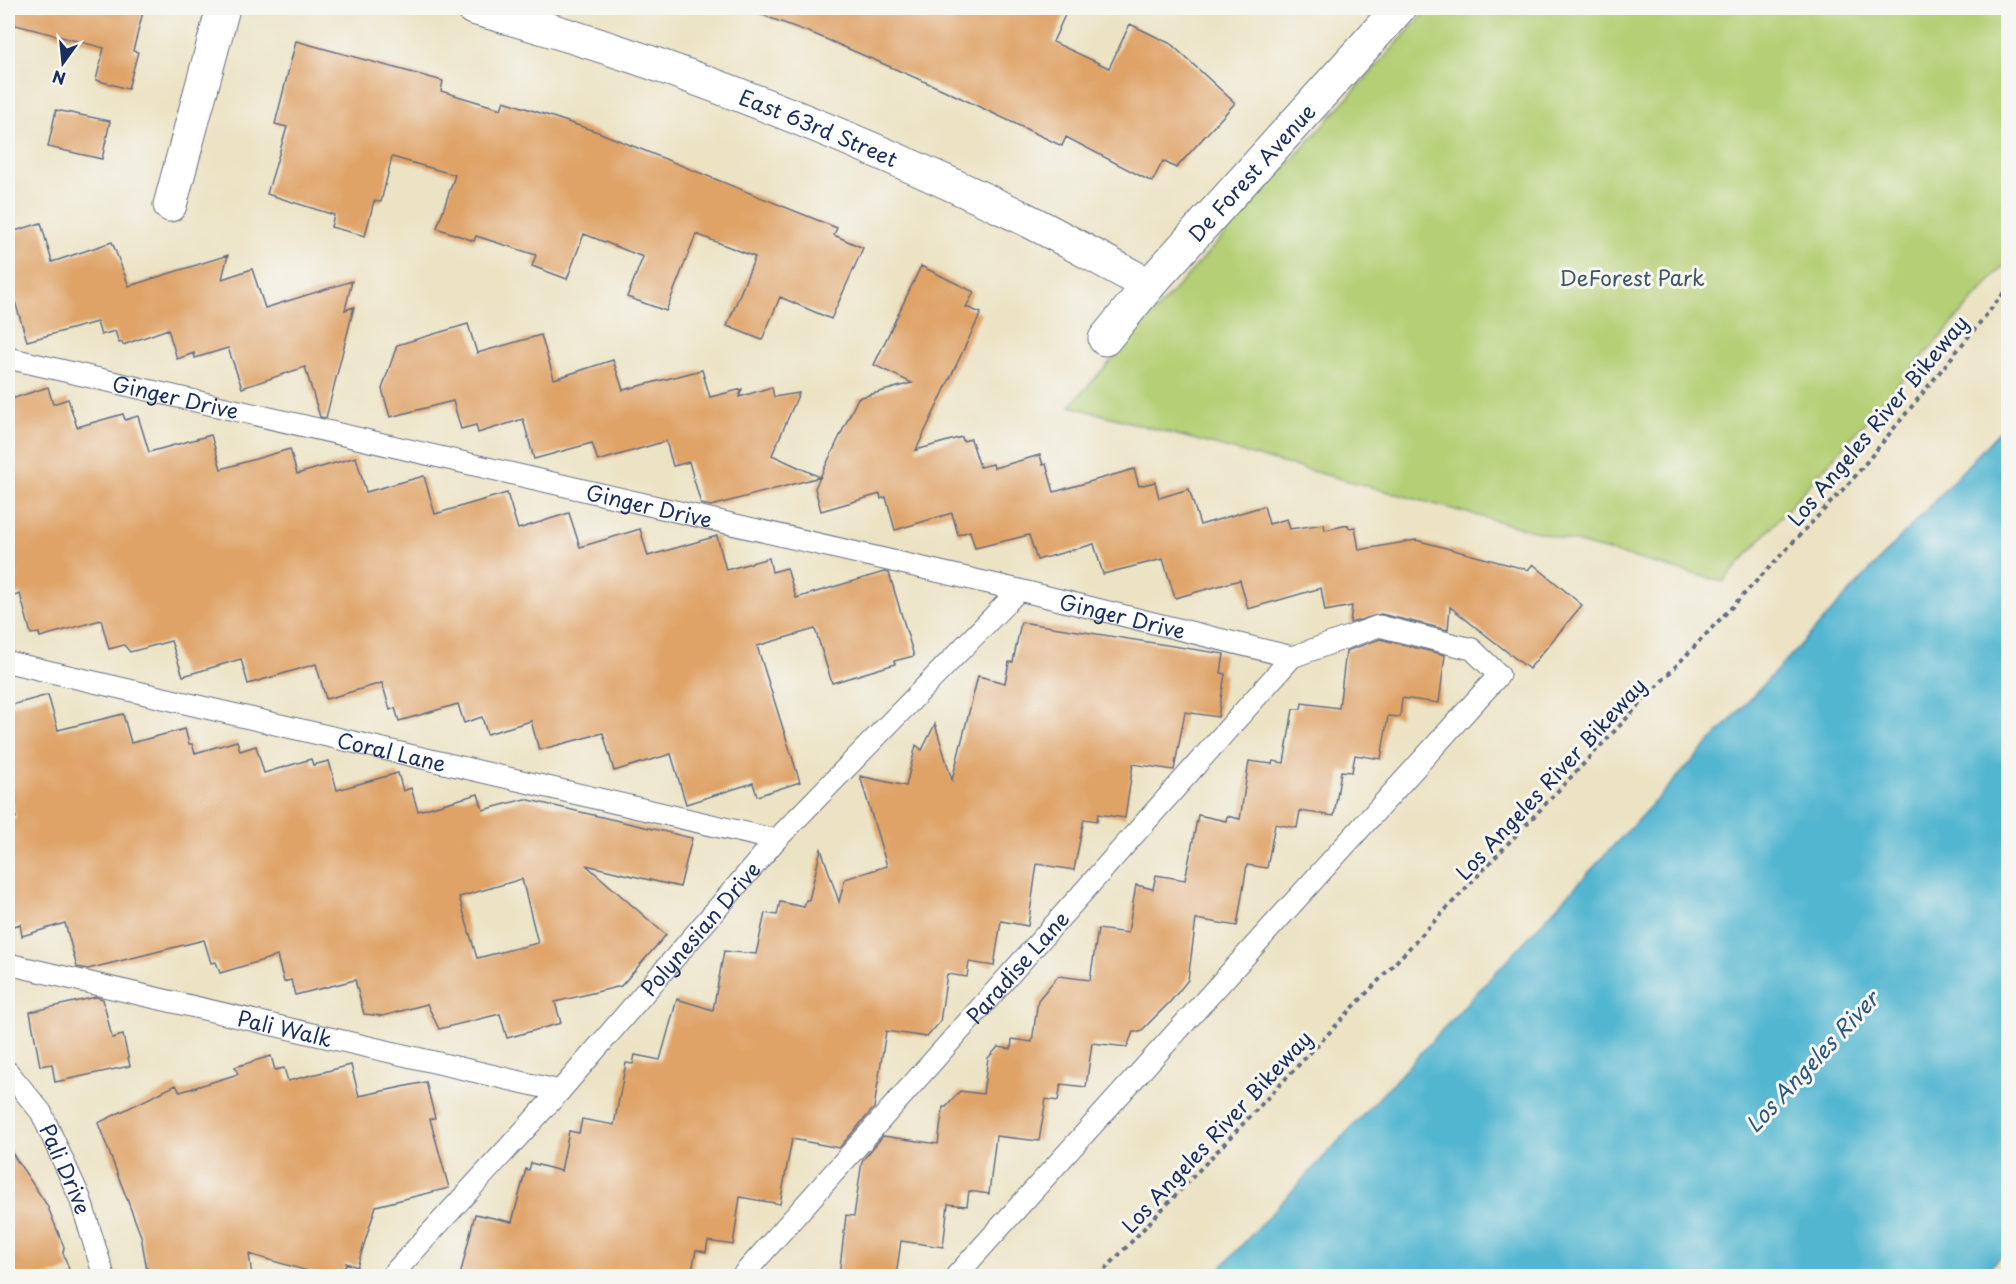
<svg xmlns="http://www.w3.org/2000/svg" width="2016" height="1284" viewBox="0 0 2016 1284" font-family="'Playpen Sans',sans-serif">
	<style>
		.green { fill: #b4cf75; stroke: #687f6a; stroke-width: 1.5 }
		.water { fill: #52b6d0; stroke: #367297; stroke-width: 1.5 }
		.building { fill: #dfa367; fill-rule: evenodd }
		.lines { fill: none; stroke-linecap: round; stroke-linejoin: round }
		.service-casing { stroke: #646e82; stroke-width: 23 }
		.minor-casing { stroke: #646e82; stroke-width: 35 }
		.tertiary-casing { stroke: #646e82; stroke-width: 35 }
		.path { stroke: #646e82; stroke-width: 4; stroke-dasharray: 4.5 4.5; stroke-linecap: butt }
		.service { stroke: #fff; stroke-width: 21 }
		.minor { stroke: #fff; stroke-width: 33 }
		.tertiary { stroke: #fff; stroke-width: 33 }
		.labels { text-anchor: middle; dominant-baseline: central; stroke-width: 6; stroke-linejoin: round; paint-order: stroke }
		.street-label { font-size: 21px; fill: #1b2f5e; stroke: #f6f6f2 }
		.park-label { font-size: 21px; fill: #415764; stroke: #f6f6f2 }
		.water-label { font-size: 22px; font-style: italic; fill: #2c5880; stroke: #f6f6f2 }
	</style>
	<rect width="100%" height="100%" fill="#f6f6f2"/>
	<filter id="ink" filterUnits="userSpaceOnUse"><feTurbulence type="fractalNoise" baseFrequency=".0167" numOctaves="2"/><feDisplacementMap in="SourceGraphic" scale="12" xChannelSelector="R" yChannelSelector="G"/><feConvolveMatrix kernelMatrix="1 2 1 2 8 2 1 2 1" color-interpolation-filters="sRGB"/></filter>
	<filter id="wash" filterUnits="userSpaceOnUse"><feTurbulence type="fractalNoise" baseFrequency=".008" numOctaves="4" result="noise"/><feDisplacementMap in="SourceGraphic" scale="24" xChannelSelector="R" yChannelSelector="G"/><feGaussianBlur stdDeviation="1.35" result="paint"/><feColorMatrix in="noise" values="0 0 0 0 0 0 0 0 0 0 0 0 0 0 0 0 0 1.4 0 .05"/><feComposite in="paint" operator="in"/></filter>
	<g filter="url(#wash)">
		<rect width="100%" height="100%" fill="#ece3c4"/>
		<path class="green" d="M 1429,8 L 2008,8 L 2008,261 L 1723,582 L 1070,406 Z"/>
		<path class="water" d="M 2008,422 L 2008,1247 L 1982,1276 L 1213,1276 Z"/>
		<g id="blocks">
			<path class="building" d="M 8,8 L 124,8 L 143,12 L 133,51 L 138,52 L 128,89 L 96,80 L 104,48 L 8,23 Z
				M 752,8 L 1068,8 L 1053,42 L 1109,68 L 1130,24 L 1171,44 L 1235,103 L 1176,168 L 1163,161 L 1152,182 L 1066,137 L 1062,146 L 944,90 L 814,34 L 751,11 Z
				M 296,41 L 443,81 L 441,91 L 501,109 L 504,101 L 598,132 L 837,228 L 834,235 L 863,248 L 831,319 L 780,297 L 762,340 L 727,326 L 755,257 L 696,234 L 666,311 L 627,297 L 643,257 L 584,234 L 567,279 L 532,266 L 536,255 L 476,236 L 474,241 L 437,228 L 455,175 L 392,157 L 381,202 L 374,201 L 365,236 L 331,227 L 334,215 L 267,194 L 287,127 L 275,124 Z
				M 56,110 L 110,121 L 102,159 L 48,147 Z
				M 41,223 L 52,262 L 112,242 L 129,286 L 228,255 L 222,279 L 252,269 L 265,308 L 352,281 L 345,310 L 354,307 L 326,418 L 320,417 L 305,367 L 242,388 L 228,348 L 195,358 L 194,353 L 177,359 L 168,329 L 123,345 L 122,342 L 119,343 L 115,331 L 101,335 L 97,322 L 27,341 L 13,295 L 8,296 L 8,233 Z
				M 921,266 L 974,292 L 966,307 L 981,313 L 916,450 L 962,437 L 963,441 L 971,439 L 980,467 L 993,464 L 994,468 L 1040,455 L 1043,465 L 1046,464 L 1054,492 L 1134,469 L 1139,486 L 1155,482 L 1159,498 L 1189,489 L 1200,525 L 1264,506 L 1269,524 L 1287,519 L 1290,529 L 1324,524 L 1325,530 L 1348,525 L 1349,528 L 1355,527 L 1359,550 L 1416,540 L 1528,570 L 1533,564 L 1582,605 L 1529,669 L 1450,607 L 1448,630 L 1381,614 L 1350,623 L 1352,606 L 1325,611 L 1321,588 L 1248,609 L 1240,580 L 1175,598 L 1163,559 L 1103,574 L 1094,544 L 1037,560 L 1029,535 L 975,548 L 970,531 L 958,535 L 952,513 L 895,530 L 886,497 L 881,499 L 880,494 L 821,511 L 815,488 L 858,398 L 912,383 L 874,365 Z
				M 468,324 L 477,353 L 541,335 L 554,379 L 613,360 L 623,390 L 702,370 L 710,397 L 742,389 L 739,397 L 772,387 L 774,397 L 799,393 L 772,455 L 820,477 L 711,506 L 701,504 L 689,462 L 673,466 L 666,441 L 598,461 L 592,443 L 534,459 L 523,419 L 478,433 L 476,425 L 461,429 L 453,401 L 390,417 L 382,389 L 397,345 Z
				M 48,387 L 53,404 L 68,399 L 77,427 L 123,414 L 125,420 L 138,416 L 149,452 L 211,435 L 221,469 L 290,449 L 297,474 L 356,457 L 366,492 L 424,476 L 435,514 L 507,493 L 518,529 L 569,513 L 580,547 L 640,529 L 648,556 L 717,536 L 726,570 L 769,558 L 772,572 L 787,568 L 796,598 L 884,572 L 889,573 L 914,656 L 894,661 L 895,664 L 832,683 L 815,629 L 757,646 L 800,782 L 757,796 L 753,783 L 686,804 L 671,754 L 614,771 L 603,733 L 539,750 L 531,721 L 487,734 L 482,717 L 464,723 L 458,704 L 399,721 L 395,708 L 390,710 L 382,683 L 326,699 L 316,664 L 248,684 L 241,659 L 183,676 L 171,641 L 130,652 L 124,645 L 109,649 L 101,620 L 40,637 L 39,633 L 31,634 L 20,594 L 8,598 L 8,400 Z
				M 1021,622 L 1224,654 L 1221,673 L 1225,674 L 1218,717 L 1185,712 L 1174,770 L 1133,764 L 1125,818 L 1098,814 L 1097,821 L 1084,819 L 1074,870 L 1037,864 L 1028,926 L 1001,921 L 994,966 L 969,962 L 967,977 L 947,974 L 940,1022 L 927,1037 L 886,1031 L 874,1108 L 839,1148 L 792,1139 L 780,1204 L 740,1197 L 733,1245 L 708,1241 L 706,1252 L 696,1250 L 691,1276 L 460,1276 L 475,1214 L 512,1222 L 526,1169 L 529,1170 L 531,1163 L 561,1171 L 569,1131 L 579,1133 L 582,1119 L 614,1125 L 626,1063 L 633,1064 L 635,1055 L 660,1060 L 677,999 L 713,1010 L 724,951 L 756,954 L 765,913 L 777,915 L 780,902 L 804,907 L 806,900 L 809,900 L 821,849 L 839,902 L 845,879 L 887,866 L 860,776 L 906,786 L 916,745 L 922,750 L 935,724 L 952,780 L 978,676 L 1005,683 L 1009,662 L 1013,662 Z
				M 1380,639 L 1445,655 L 1439,703 L 1402,698 L 1400,717 L 1388,716 L 1381,759 L 1355,755 L 1352,772 L 1341,771 L 1334,816 L 1300,811 L 1297,828 L 1275,824 L 1267,868 L 1247,865 L 1237,926 L 1196,919 L 1188,980 L 1170,1002 L 1140,1032 L 1133,1032 L 1127,1047 L 1092,1043 L 1086,1087 L 1061,1084 L 1058,1101 L 1046,1099 L 1039,1141 L 996,1136 L 989,1194 L 969,1191 L 967,1206 L 948,1204 L 943,1247 L 901,1241 L 896,1276 L 839,1276 L 846,1215 L 854,1216 L 862,1161 L 883,1136 L 938,1144 L 943,1107 L 946,1107 L 960,1091 L 983,1094 L 988,1058 L 998,1047 L 1011,1049 L 1012,1039 L 1032,1042 L 1038,1000 L 1058,976 L 1090,980 L 1098,929 L 1128,933 L 1136,885 L 1153,889 L 1156,875 L 1185,880 L 1198,815 L 1226,821 L 1227,816 L 1240,819 L 1249,761 L 1272,764 L 1273,761 L 1284,763 L 1293,709 L 1301,709 L 1302,703 L 1339,708 L 1346,651 Z
				M 48,695 L 58,730 L 123,714 L 131,743 L 185,729 L 189,744 L 192,744 L 195,753 L 237,741 L 240,751 L 256,746 L 264,773 L 311,759 L 313,765 L 329,761 L 337,790 L 398,773 L 403,791 L 411,788 L 418,811 L 478,794 L 483,810 L 525,799 L 692,838 L 680,887 L 586,865 L 666,935 L 621,986 L 555,1002 L 561,1023 L 507,1038 L 500,1014 L 439,1029 L 427,1004 L 383,1016 L 364,1014 L 355,980 L 295,995 L 291,980 L 284,982 L 277,956 L 220,973 L 216,962 L 211,963 L 204,940 L 88,969 L 77,967 L 65,923 L 22,936 L 20,924 L 8,928 L 8,820 L 16,818 L 8,789 L 8,706 ZM 522,879 L 538,943 L 477,958 L 459,897 Z
				M 96,997 L 103,999 L 112,1038 L 123,1035 L 130,1066 L 55,1082 L 52,1064 L 40,1066 L 30,1012 Z
				M 271,1056 L 275,1070 L 284,1068 L 288,1081 L 351,1065 L 359,1096 L 426,1082 L 435,1118 L 430,1119 L 449,1188 L 376,1206 L 357,1267 L 346,1263 L 342,1276 L 325,1276 L 249,1254 L 252,1276 L 148,1276 L 141,1236 L 98,1123 L 176,1085 L 180,1092 L 238,1074 L 235,1067 Z
				M 8,1147 L 47,1205 L 64,1247 L 63,1253 L 69,1269 L 50,1276 L 8,1276 Z"/>
		</g>
	</g>
	<g filter="url(#ink)">
		<use href="#blocks" fill-opacity="0" stroke="#646e82" stroke-width="1.5"/>
		<g class="lines">
			<defs>
				<g id="service">
					<path id="s1" d="M 8,358 L 1019,590 L 1292,657"/>
					<path id="s2" d="M 8,662 L 776,840"/>
					<path id="s3" d="M 8,964 L 560,1091"/>
					<path id="s4" d="M 8,1072 L 41,1112 L 80,1198 L 104,1276"/>
					<path id="s5" d="M 391,1276 L 560,1091 L 776,840 L 1019,590"/>
					<path id="s6" d="M 742,1276 L 1292,657 L 1379,626 L 1472,649 L 1499,675 L 956,1276"/>
				</g>
				<g id="minor">
					<path id="s7" d="M 473,8 C 662,58 844,132 1021,217 C 1064,238 1106,263 1149,285"/>
					<path d="M 170,205 L 223,8"/>
				</g>
				<g id="tertiary">
					<path id="s8" d="M 1105,339 L 1149,285 L 1399,8"/>
				</g>
			</defs>
			<use href="#service" class="service-casing"/>
			<use href="#minor" class="minor-casing"/>
			<use href="#tertiary" class="tertiary-casing"/>
			<path class="path" d="M 1099,1276 L 1852,480 L 2008,288"/>
			<use href="#service" class="service"/>
			<use href="#minor" class="minor"/>
			<use href="#tertiary" class="tertiary"/>
		</g>
	</g>
	<g class="labels">
		<g class="street-label">
			<text stroke="none"><textPath href="#s7" startOffset="366">East 63rd Street</textPath></text>
			<text stroke="none"><textPath href="#s8" startOffset="222">De Forest Avenue</textPath></text>
			<text stroke="none"><textPath href="#s1" startOffset="172">Ginger Drive</textPath></text>
			<text transform="translate(1877 420) rotate(-50)">Los Angeles River Bikeway</text>
			<text stroke="none"><textPath href="#s1" startOffset="658">Ginger Drive</textPath></text>
			<text stroke="none"><textPath href="#s1" startOffset="1144">Ginger Drive</textPath></text>
			<text stroke="none"><textPath href="#s2" startOffset="394">Coral Lane</textPath></text>
			<text transform="translate(1550 778) rotate(-47)">Los Angeles River Bikeway</text>
			<text stroke="none"><textPath href="#s5" startOffset="465">Polynesian Drive</textPath></text>
			<text stroke="none"><textPath href="#s6" startOffset="414">Paradise Lane</textPath></text>
			<text stroke="none"><textPath href="#s3" startOffset="284">Pali Walk</textPath></text>
			<text transform="translate(1216 1131) rotate(-47)">Los Angeles River Bikeway</text>
			<text stroke="none"><textPath href="#s4" startOffset="114">Pali Drive</textPath></text>
		</g>
		<g class="park-label">
			<text x="1632" y="277">DeForest Park</text>
		</g>
		<g class="water-label">
			<text transform="translate(1811 1061) rotate(-47)">Los Angeles River</text>
		</g>
	</g>
	<rect width="2016" height="1284" fill="none" stroke="#f6f6f2" stroke-width="30"/>
	<g transform="translate(63 63) rotate(195)" stroke="#f6f6f2" stroke-width="4.5" paint-order="stroke">
	<path d="M0-4.5L10 22L0 15L-10 22Z" fill="#1b2f5e"/>
	<text y="-9" font-size="16" font-weight="bold" text-anchor="middle" fill="#1b2f5e">N</text>
	</g>
</svg>
